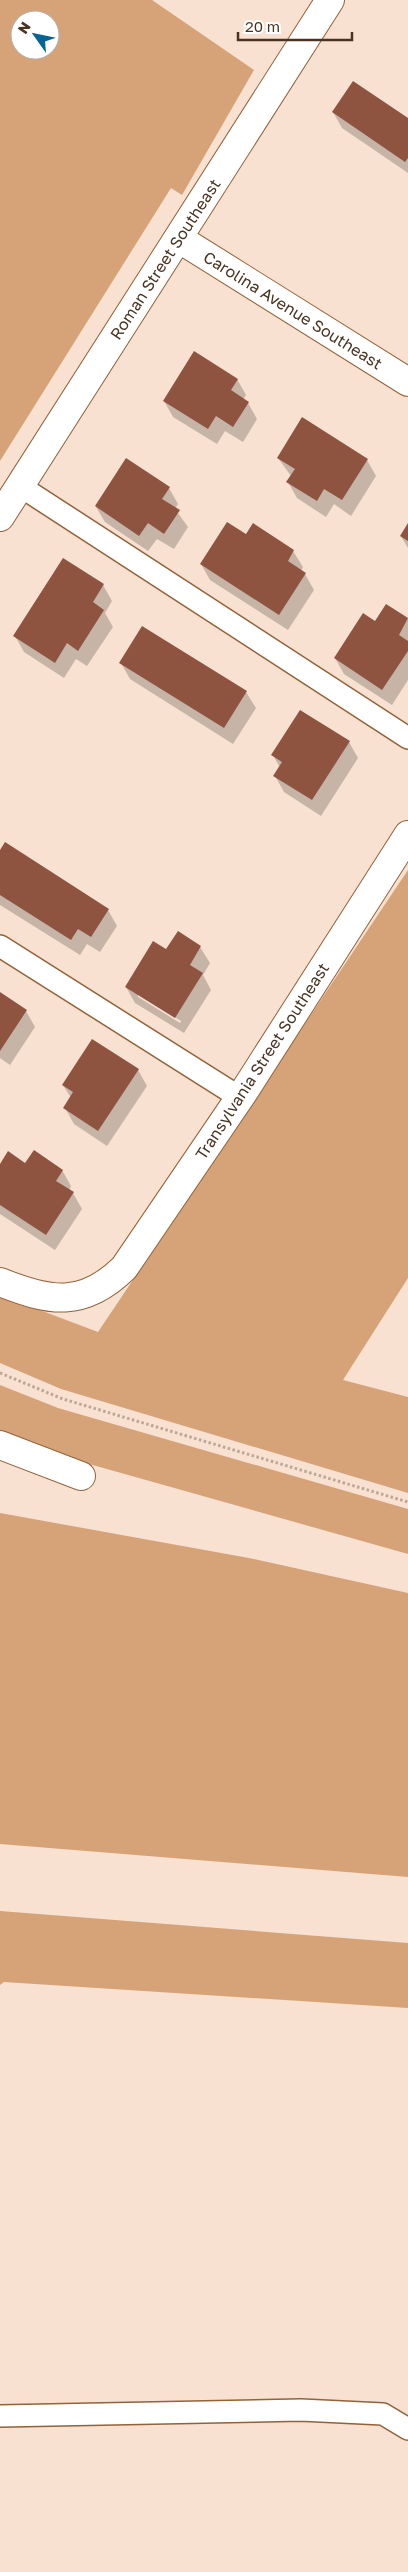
<svg xmlns="http://www.w3.org/2000/svg" width="408" height="2572" viewBox="0 0 408 2572" font-family="'Golos Text',sans-serif">
	<style>
		.forest { fill: #d6a379; fill-rule: evenodd }
		.shadow { fill: #0003; fill-rule: evenodd }
		.building { fill: #8e5440 }
		.lines { fill: none; stroke-linecap: round; stroke-linejoin: round }
		.lane-casing { stroke: #926239; stroke-width: 24 }
		.street-casing { stroke: #926239; stroke-width: 30 }
		.path { stroke: #bca695; stroke-width: 3; stroke-dasharray: 2.5 2.5; stroke-linecap: butt }
		.lane { stroke: #fff; stroke-width: 21 }
		.street { stroke: #fff; stroke-width: 28 }
		.labels { text-anchor: middle; dominant-baseline: central; stroke-width: 5; stroke-linejoin: round; paint-order: stroke }
		.street-label { font-size: 16px; fill: #493422; stroke: #fff }
	</style>
	<rect width="100%" height="100%" fill="#f8e1d0"/>
	<path class="forest" d="M 0,0 L 152,0 L 254,70 L 182,195 L 171,188 L 0,461 ZM 20,20 L 50,20 L 50,50 L 20,50 Z
		M 408,870 L 408,1278 L 343,1380 L 408,1397 L 408,1493 L 61,1389 L 0,1363 L 0,1295 L 98,1332 Z
		M 0,1385 L 58,1408 L 408,1509 L 408,1554 L 43,1451 L 0,1434 Z
		M 0,1513 L 249,1558 L 408,1593 L 408,1877 L 0,1844 Z
		M 0,1911 L 408,1943 L 408,2008 L 4,1982 L 0,1985 Z"/>
	<path class="shadow" d="M 333,112 L 408,120 L 408,173 L 342,128 Z
		M 237,379 L 246,395 L 243,400 L 248,403 L 257,419 L 243,442 L 225,431 L 217,444 L 173,417 L 164,401 Z
		M 278,458 L 367,460 L 376,476 L 351,516 L 334,504 L 326,517 L 297,498 L 288,482 L 291,476 Z
		M 169,488 L 178,504 L 175,509 L 188,527 L 174,549 L 157,539 L 148,551 L 105,522 L 96,507 Z
		M 253,525 L 293,551 L 303,567 L 301,571 L 305,574 L 314,590 L 288,630 L 210,580 L 201,564 L 246,536 Z
		M 408,525 L 408,548 L 401,536 Z
		M 103,585 L 112,601 L 105,613 L 113,627 L 87,666 L 76,659 L 64,678 L 24,652 L 15,636 Z
		M 387,605 L 408,619 L 408,680 L 392,705 L 344,674 L 335,658 L 375,622 Z
		M 143,627 L 246,692 L 256,708 L 233,744 L 130,679 L 121,663 Z
		M 349,742 L 358,758 L 321,816 L 284,792 L 275,776 L 280,768 L 273,755 Z
		M 0,852 L 108,910 L 117,926 L 100,952 L 87,944 L 80,955 L 0,905 Z
		M 178,933 L 200,947 L 210,963 L 203,975 L 211,990 L 184,1033 L 135,1003 L 126,987 L 167,951 ZM 138,994 L 181,1021 L 180,1023 L 138,997 Z
		M 0,993 L 26,1011 L 35,1027 L 10,1065 L 0,1058 Z
		M 138,1070 L 147,1086 L 107,1146 L 74,1124 L 65,1108 L 71,1098 L 63,1085 Z
		M 26,1164 L 62,1170 L 71,1186 L 69,1191 L 73,1193 L 82,1209 L 55,1250 L 0,1214 L 0,1166 Z"/>
	<path class="building" d="M 353,81 L 408,118 L 408,158 L 405,162 L 332,112 Z
		M 194,351 L 238,379 L 231,390 L 249,402 L 233,427 L 216,416 L 208,429 L 163,401 Z
		M 302,417 L 368,459 L 342,500 L 324,489 L 317,501 L 286,482 L 295,469 L 277,458 Z
		M 126,458 L 170,487 L 162,499 L 180,510 L 164,534 L 148,523 L 139,536 L 95,506 Z
		M 227,522 L 246,534 L 253,523 L 294,550 L 288,561 L 306,573 L 279,615 L 200,564 Z
		M 408,523 L 408,541 L 400,536 Z
		M 63,558 L 104,584 L 93,602 L 104,610 L 78,651 L 67,643 L 55,663 L 13,636 Z
		M 386,604 L 408,618 L 399,635 L 408,641 L 408,651 L 382,690 L 334,658 L 363,613 L 375,621 Z
		M 142,626 L 247,691 L 224,728 L 119,663 Z
		M 300,710 L 350,741 L 312,800 L 273,776 L 282,762 L 271,755 Z
		M 5,842 L 109,909 L 91,937 L 78,929 L 71,940 L 0,895 L 0,850 Z
		M 178,931 L 201,946 L 190,965 L 203,973 L 175,1018 L 125,987 L 153,941 L 166,949 Z
		M 0,992 L 27,1010 L 0,1051 Z
		M 92,1039 L 139,1069 L 98,1131 L 63,1108 L 73,1092 L 62,1085 Z
		M 34,1150 L 63,1170 L 56,1181 L 74,1192 L 46,1235 L 0,1205 L 0,1164 L 8,1151 L 25,1163 Z"/>
	<g class="lines">
		<defs>
			<path id="lane" d="M 20,486 L 408,738
				M 0,946 L 239,1097
				M 0,2416 L 301,2410 L 383,2414 L 408,2429"/>
			<path id="street" d="M 178,238 L 408,382
				M 0,517 L 330,0
				M 0,1282 C 50,1302 83,1308 124,1268 L 245,1090 L 408,835
				M 0,1445 L 81,1476"/>
		</defs>
		<use href="#lane" class="lane-casing"/>
		<use href="#street" class="street-casing"/>
		<path class="path" d="M 0,1373 L 63,1399 L 408,1502"/>
		<use href="#lane" class="lane"/>
		<use href="#street" class="street"/>
	</g>
	<g class="labels">
		<g class="street-label">
			<text transform="translate(165 259) rotate(-57)">Roman Street Southeast</text>
			<text transform="translate(293 310) rotate(32)">Carolina Avenue Southeast</text>
			<text transform="translate(262 1061) rotate(-57)">Transylvania Street Southeast</text>
		</g>
	</g>
	<g transform="translate(35 35) rotate(303)"><circle r="24" fill="#ffffff" stroke="#b6aea7"/>
	<path d="M0-4L9 19L0 12L-9 19Z" fill="#046493"/>
	<text y="-8" font-size="14" font-weight="bold" text-anchor="middle" fill="#493422">N</text>
	</g>
	<path d="M238 32v8h114v-8" fill="none" stroke="#493422" stroke-width="2.5"/>
	<text x="245" y="32" font-size="15" fill="#493422" stroke="#ffffff" stroke-width="4" paint-order="stroke">20 m</text>
</svg>
